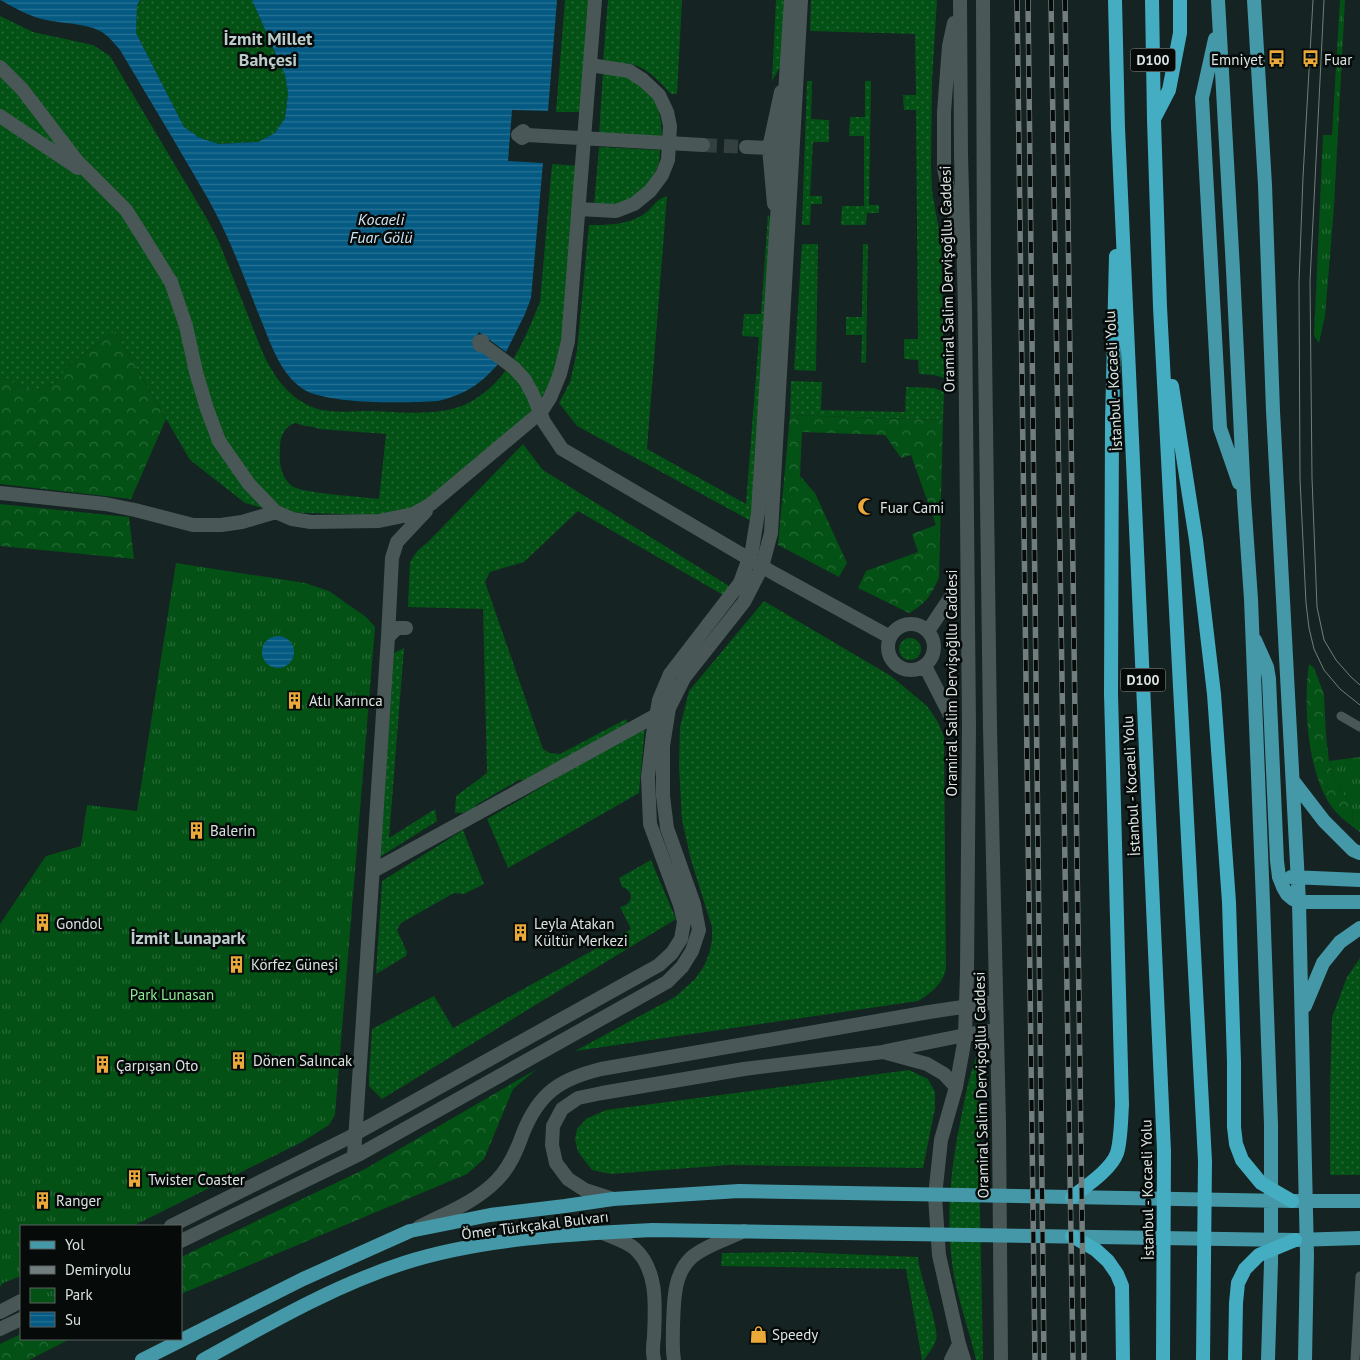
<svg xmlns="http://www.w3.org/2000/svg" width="1360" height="1360" viewBox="0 0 1360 1360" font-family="'PT Sans',sans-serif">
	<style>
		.grass { fill: url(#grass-dots); fill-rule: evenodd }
		.forest { fill: url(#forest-crowns) }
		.park { fill: url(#park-tufts) }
		.water { fill: url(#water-rules) }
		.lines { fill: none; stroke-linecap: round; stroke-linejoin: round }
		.pedestrian-tunnel { stroke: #33403f; stroke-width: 14; stroke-dasharray: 14 7; stroke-linecap: butt }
		.service { stroke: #495857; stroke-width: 9 }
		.pedestrian { stroke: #495857; stroke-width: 14 }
		.minor { stroke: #495857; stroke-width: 14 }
		.secondary { stroke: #495857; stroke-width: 14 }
		.primary { stroke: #4598a7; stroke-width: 14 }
		.trunk { stroke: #44adc2; stroke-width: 14 }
		.tram { stroke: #727e7d; stroke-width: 1 }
		.rail-casing { stroke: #727e7d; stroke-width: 5.5 }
		.rail { stroke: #060b0a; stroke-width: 4; stroke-dasharray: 11; stroke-linecap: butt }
		.labels { text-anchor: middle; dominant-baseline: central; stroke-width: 5; stroke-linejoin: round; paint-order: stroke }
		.shield { fill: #060b0a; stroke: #9ba3a2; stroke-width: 1 }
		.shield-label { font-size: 14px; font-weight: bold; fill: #dbe4e3 }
		.poi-label { font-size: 15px; fill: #dbe4e3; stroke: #060b0a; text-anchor: start }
		.street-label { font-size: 15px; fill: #dbe4e3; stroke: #060b0a }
		.park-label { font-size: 15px; fill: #8dec94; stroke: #060b0a }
		.water-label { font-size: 16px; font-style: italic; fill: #cde3f1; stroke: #060b0a }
		.quarter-label { font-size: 18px; font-weight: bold; fill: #bccdcc; stroke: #060b0a }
	</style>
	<defs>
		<pattern id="grass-dots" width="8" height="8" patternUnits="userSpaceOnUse" patternTransform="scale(1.25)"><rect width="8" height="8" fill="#035115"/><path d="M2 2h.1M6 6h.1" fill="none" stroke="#276a37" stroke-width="1.8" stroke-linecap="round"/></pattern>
		<pattern id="forest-crowns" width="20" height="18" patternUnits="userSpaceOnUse" patternTransform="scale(1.25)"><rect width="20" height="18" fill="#035115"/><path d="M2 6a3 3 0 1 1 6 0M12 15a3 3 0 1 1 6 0" fill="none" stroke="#276a37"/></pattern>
		<pattern id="park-tufts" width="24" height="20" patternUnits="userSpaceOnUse" patternTransform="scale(1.25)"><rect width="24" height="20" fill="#035115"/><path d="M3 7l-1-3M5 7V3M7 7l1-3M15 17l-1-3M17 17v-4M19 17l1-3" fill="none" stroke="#276a37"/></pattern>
		<pattern id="water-rules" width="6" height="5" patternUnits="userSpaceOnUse" patternTransform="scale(1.25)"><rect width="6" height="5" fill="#045a83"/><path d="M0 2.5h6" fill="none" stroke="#287294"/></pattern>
	</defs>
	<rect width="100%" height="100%" fill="#152322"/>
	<path class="grass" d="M 140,0 L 252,0 L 285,75 L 288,93 L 285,118 L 275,133 L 258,142 L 219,144 L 200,138 L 184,127 L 136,33 L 137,5 Z
		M 565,0 L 595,0 L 586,112 L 556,112 Z
		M 608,0 L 682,0 L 677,94 L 671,94 C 660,82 647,67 630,64 C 621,62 612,63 603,62 Z
		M 776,0 L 786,0 L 783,62 L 772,81 Z
		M 811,0 L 937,0 L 932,80 L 931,164 L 932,191 L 941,241 L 944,378 L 934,375 L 919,374 L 918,360 L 904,359 L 904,339 L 918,339 L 916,110 L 904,110 L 903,95 L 916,95 L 915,34 L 810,31 Z
		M 0,16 L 33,32 L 93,45 L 110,56 L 206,217 L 219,242 L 262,351 C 271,371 284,392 304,403 C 309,406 316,409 322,410 C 338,413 355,411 371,411 C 401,412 434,416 462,406 C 472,402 483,394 491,387 C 515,365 528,331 540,302 L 552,164 L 582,166 L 568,341 L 552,385 L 538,407 L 430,498 L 411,508 L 377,515 L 276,512 L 245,503 L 190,460 L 115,331 L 70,364 L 55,383 L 36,390 L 13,383 L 0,374 ZM 295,423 C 299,424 301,425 305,426 C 311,427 312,426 319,429 L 386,434 L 379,499 C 364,497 300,493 292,486 C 280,476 279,462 280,447 C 280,437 284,427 295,423 Z
		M 603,72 L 628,75 L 651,93 L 658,106 L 661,122 L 662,138 L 599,135 Z
		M 807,81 L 812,81 L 811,119 L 829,120 L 829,142 L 813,142 L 810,196 L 822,196 L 822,204 L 811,204 L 810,225 L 802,225 Z
		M 865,81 L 871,81 L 869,205 L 879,205 L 879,213 L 867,213 L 866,225 L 841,225 L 842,206 L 864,206 L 864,136 L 849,136 L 850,117 L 865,117 Z
		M 599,147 L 660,150 C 660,155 660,161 658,166 C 654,178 639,196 629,202 C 619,208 604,206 594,206 Z
		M 667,196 L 647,449 L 746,504 L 759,337 L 742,336 L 744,314 L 761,314 L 768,214 L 774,230 L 753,522 L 577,426 L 559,403 L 570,382 L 577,351 L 589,225 C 610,225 632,225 649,210 C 656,203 656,200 667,196 Z
		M 802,244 L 818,244 L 816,371 L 794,370 Z
		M 863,244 L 868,244 L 866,363 L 861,362 L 862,335 L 846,335 L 846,317 L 862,317 Z
		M 791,381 L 822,382 L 821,410 L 905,412 L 906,387 L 934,388 L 944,392 L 943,420 L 790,415 Z
		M 523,444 L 543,470 L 729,586 L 723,595 L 578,511 L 524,562 L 490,572 L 485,582 L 543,749 L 550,753 L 560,754 L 626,719 L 628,724 L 528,781 L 519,780 L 476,805 L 472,812 L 455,813 L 456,796 L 487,773 L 483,609 L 408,607 L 410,562 L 418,550 L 428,542 Z
		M 764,601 L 891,676 L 927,706 L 938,722 L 944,737 L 946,969 C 943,984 931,993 918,1001 L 575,1051 L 675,997 L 695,979 L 704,966 L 709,954 L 712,940 L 712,927 L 691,860 L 682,820 L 679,767 L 680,727 L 689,691 Z
		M899 649a11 11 0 1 1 22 0a11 11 0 1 1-22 0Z
		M 404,648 L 389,838 L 435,809 L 437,821 L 380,857 L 394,653 Z
		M 645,726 L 639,793 L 508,868 L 487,819 Z
		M 463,830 L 484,884 L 464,894 L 454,893 L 401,923 L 397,930 L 407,952 L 406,956 L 376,974 L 382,881 Z
		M 651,860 L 676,919 L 382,1099 L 369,1086 L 369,1075 L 372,1029 L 434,996 L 453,1028 L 631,929 L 620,907 C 634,905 634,890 622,887 L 619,878 Z
		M 1360,958 L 1360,1175 L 1330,1175 L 1330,1093 L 1332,1017 L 1347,977 Z
		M 977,1055 L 983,1360 L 976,1360 C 969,1328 956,1296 952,1263 C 946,1214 951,1166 961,1118 C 965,1097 969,1076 977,1055 Z
		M 909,1070 L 928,1079 L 935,1092 L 935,1108 L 923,1168 L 729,1165 L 611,1174 L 592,1170 L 578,1152 L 575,1139 L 577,1129 L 586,1119 L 606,1110 Z
		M 796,1252 L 918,1257 C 919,1276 940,1327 936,1340 C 934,1347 928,1354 924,1360 L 922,1360 L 906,1269 L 721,1266 L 722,1253 Z"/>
	<path class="forest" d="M 115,331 L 166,419 L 131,499 L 0,484 L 0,374 L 13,383 L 36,390 L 55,383 L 70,364 Z
		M 790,415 L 943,420 L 939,578 C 930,596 927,603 909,613 L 858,588 L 866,571 L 918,552 L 912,534 L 936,525 L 911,455 L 901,458 L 885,435 L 802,432 L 800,476 L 815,493 L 847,563 L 839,577 L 778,545 Z
		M 0,504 L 129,517 L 134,559 L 0,546 Z
		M 1309,664 L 1314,668 L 1324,694 L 1326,736 L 1329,761 L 1333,776 L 1352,808 L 1353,827 C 1347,822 1340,817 1335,811 C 1307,778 1303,705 1309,664 Z
		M 537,1069 L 513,1089 L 484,1159 L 467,1174 L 181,1294 L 181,1257 L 365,1169 Z
		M 21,1334 L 21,1339 L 70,1339 L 29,1360 L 0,1360 L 0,1344 Z"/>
	<path class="park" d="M 1340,0 L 1345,0 L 1334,207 L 1325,316 L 1319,343 L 1314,336 L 1323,135 L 1332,135 Z
		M 176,563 L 305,583 L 329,591 L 366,617 L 375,627 L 335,1115 L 329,1125 L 302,1142 L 133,1226 L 21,1226 L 21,1276 L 3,1283 L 0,1287 L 0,924 L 46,856 L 81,846 L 87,805 L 137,811 Z
		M 1360,757 L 1360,832 L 1353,827 L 1352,808 L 1333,776 L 1329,761 Z"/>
	<path class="water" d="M 0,0 L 140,0 L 137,5 L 136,33 L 184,127 L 200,138 L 219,144 L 258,142 L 275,133 L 285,118 L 288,93 L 285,75 L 252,0 L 557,0 L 548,111 L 512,110 L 508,161 L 543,163 L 531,298 L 525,314 L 506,352 L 479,332 L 472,344 L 498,364 C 481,384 464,395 438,401 C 408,403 328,405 303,389 C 279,373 270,341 259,315 C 245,280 232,244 214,210 C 207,196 198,182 190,168 C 167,128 143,89 120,50 C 114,43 108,35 100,31 C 83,22 55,24 35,17 C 23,13 12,6 0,0 Z
		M262 652a16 16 0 1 1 32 0a16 16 0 1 1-32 0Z"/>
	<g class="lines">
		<path class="pedestrian-tunnel" d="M 703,145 L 746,147"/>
		<path class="service" d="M 1341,716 L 1360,727
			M 1355,1360 L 1360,1276"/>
		<path class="pedestrian" d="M 0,67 L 22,89 L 77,161 L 126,210 L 140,232 L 171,282 L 186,326 L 196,372 L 207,409 L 219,441 L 249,484 L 276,512 L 292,519 L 311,522 L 379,521 L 413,514 L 431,504 L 541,412 L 550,398 L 560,374 L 568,341 L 595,0
			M 0,116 L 78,168
			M 527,135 L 522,138 L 518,135 L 523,131 L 527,135 L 703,145
			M 746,147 L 769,148
			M 774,204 L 769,148 L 781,92
			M 578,209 L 616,211 L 634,204 L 650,191 L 662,175 L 668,160 L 670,126 L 667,112 L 659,95 L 643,80 L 629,71 L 590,65
			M 483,345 L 480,345 L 479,342 L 482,341 L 483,345 L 514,368 L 525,380 L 533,395 L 544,422 L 562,449 L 775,574 L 890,637
			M 0,493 L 105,504 L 135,510 L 193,525 L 221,525 L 242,522 L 276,512
			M888 647a23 23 0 1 1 46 0a23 23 0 1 1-46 0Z
			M 928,631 L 950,598
			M 388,637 L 392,558 L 397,542 L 426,511
			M 925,666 L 950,715"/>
		<path class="minor" d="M 373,871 L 662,712
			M 354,1156 L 388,637 L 397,628 L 406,628
			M 171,1226 L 348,1138 L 659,965 L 672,953 L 681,939 L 684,922 L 680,905 L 650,824 L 648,777 L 653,734 L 659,700 L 670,674 L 740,583 L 752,550 L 758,513 L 791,0
			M 181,1241 L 360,1154 L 667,982 L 682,967 L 692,951 L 699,930 L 694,904 L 667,828 L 663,796 L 663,746 L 669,708 L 684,678 L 744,602 L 762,567 L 771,533 L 801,0
			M 0,1312 L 21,1301
			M 0,1329 L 21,1319"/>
		<path class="secondary" d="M 960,0 L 961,154 L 965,309 L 969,725 L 967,973 L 965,1035 L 963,1049 L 956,1087 L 941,1140 L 935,1196 L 939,1255 L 959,1344 L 964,1360
			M 983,0 L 984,273 L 990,728 L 999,1122 L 1001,1360
			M 954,23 L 949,46 L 944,112 L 944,168 L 952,209 L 958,229
			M 886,1051 L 965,1035 L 996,1030
			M 613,1199 L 585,1190 L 568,1179 L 556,1163 L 552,1145 L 553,1126 L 562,1109 L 578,1098 L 602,1093 L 744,1069 L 883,1052 L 927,1064 L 944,1074 L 956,1087
			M 419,1227 C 446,1213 476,1202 497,1180 C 510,1167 517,1150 523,1133 C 539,1093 560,1079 601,1069 L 929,1012 L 996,1002
			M 603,1233 C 612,1237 627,1242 634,1248 C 659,1270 655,1308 654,1337 C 653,1344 652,1352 654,1360
			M 674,1360 C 672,1348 673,1337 673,1325 C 674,1302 673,1274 692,1257 C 706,1245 728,1239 744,1231
			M 951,1360 L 959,1344"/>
		<path class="primary" d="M 1218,0 L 1233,270 L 1244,498 L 1251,599 L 1263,902 L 1271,1124 L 1271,1263 L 1268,1360
			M 1254,0 L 1265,185 L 1273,411 L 1299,902 L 1307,1255 L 1305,1360
			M 1215,39 L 1202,98 L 1220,428 L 1239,483
			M 1255,640 L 1267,667 L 1269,679 L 1277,861 L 1279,877 L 1283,887 L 1287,894 L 1293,899 L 1299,902 L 1360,902
			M 1294,782 L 1324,821 L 1353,850 L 1360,853
			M 1291,877 L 1360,880
			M 1305,1006 L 1323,963 L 1340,942 L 1360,928
			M 142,1360 L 303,1279 L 410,1231 L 490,1215 L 565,1206 L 613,1199 L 739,1191 L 1292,1201 L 1360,1201
			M 203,1360 C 268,1324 333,1286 404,1263 C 482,1238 571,1234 652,1230 L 1295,1240 L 1360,1238"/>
		<path class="trunk" d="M 1115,0 L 1118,128 L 1164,1151 L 1163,1360
			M 1152,0 L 1154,120 L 1160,307 L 1205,1161 L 1203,1360
			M 1155,117 L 1169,90 L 1180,33 L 1180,0
			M 1172,386 L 1196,540 L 1214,694 L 1229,902 L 1234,1062 L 1234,1127 L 1236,1144 L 1242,1160 L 1261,1183 L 1292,1201
			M 1072,1197 C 1086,1186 1111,1170 1117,1153 C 1121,1140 1121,1119 1122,1105 L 1111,694 L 1112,422 L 1116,256
			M 1072,1236 L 1096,1250 L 1108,1261 L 1117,1274 L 1122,1286 L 1123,1360
			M 1235,1360 L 1236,1303 L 1238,1283 L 1245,1269 L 1259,1255 L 1295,1240"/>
		<path class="tram" d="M 1313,0 L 1303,177 L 1299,283 L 1300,479 L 1306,603 L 1309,628 L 1314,649 L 1324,670 L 1340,689 L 1360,705
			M 1324,0 L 1310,281 L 1312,478 L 1317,607 L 1324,640 L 1336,660 L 1351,677 L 1360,685"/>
		<defs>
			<path id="rail" d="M 1017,0 L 1035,1360
				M 1028,0 L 1044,1360
				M 1051,0 L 1073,1360
				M 1065,0 L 1084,1360"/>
		</defs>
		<use href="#rail" class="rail-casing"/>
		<use href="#rail" class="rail"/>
	</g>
	<defs>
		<symbol id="bus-bare" viewBox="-9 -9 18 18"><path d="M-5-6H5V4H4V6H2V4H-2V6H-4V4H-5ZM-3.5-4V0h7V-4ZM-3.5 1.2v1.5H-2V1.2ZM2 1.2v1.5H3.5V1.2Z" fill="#eba93a" stroke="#060b0a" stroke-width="2.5" paint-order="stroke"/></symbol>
		<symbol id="mosque-bare" viewBox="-9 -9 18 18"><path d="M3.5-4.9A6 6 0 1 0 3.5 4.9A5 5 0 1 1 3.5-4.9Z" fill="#eba93a" stroke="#060b0a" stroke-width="2.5" paint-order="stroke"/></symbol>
		<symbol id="building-bare" viewBox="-9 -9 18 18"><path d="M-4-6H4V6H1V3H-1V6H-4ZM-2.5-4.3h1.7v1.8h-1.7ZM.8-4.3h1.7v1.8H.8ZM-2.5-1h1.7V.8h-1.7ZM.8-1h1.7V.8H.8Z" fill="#eba93a" stroke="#060b0a" stroke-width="2.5" paint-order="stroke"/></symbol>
		<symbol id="shop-bare" viewBox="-9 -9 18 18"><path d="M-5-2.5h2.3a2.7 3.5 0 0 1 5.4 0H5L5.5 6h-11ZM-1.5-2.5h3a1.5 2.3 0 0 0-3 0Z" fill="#eba93a" stroke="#060b0a" stroke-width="2.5" paint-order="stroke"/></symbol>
	</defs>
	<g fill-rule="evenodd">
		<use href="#bus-bare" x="1264" y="46" width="25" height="25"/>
		<use href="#bus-bare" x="1298" y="46" width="25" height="25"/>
		<use href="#mosque-bare" x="854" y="494" width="25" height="25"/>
		<use href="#building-bare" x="282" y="688" width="25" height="25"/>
		<use href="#building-bare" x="184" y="818" width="25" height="25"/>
		<use href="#building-bare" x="30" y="910" width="25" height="25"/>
		<use href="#building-bare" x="508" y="920" width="25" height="25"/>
		<use href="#building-bare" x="224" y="952" width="25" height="25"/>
		<use href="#building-bare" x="226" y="1048" width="25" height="25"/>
		<use href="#building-bare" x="90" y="1052" width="25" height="25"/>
		<use href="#building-bare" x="122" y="1166" width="25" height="25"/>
		<use href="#building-bare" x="30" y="1188" width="25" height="25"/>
		<use href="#shop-bare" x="746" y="1322" width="25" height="25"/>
	</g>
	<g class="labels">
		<g class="shield">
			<rect x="1130.5" y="48.5" width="45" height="23" rx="4"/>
			<rect x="1120.5" y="668.5" width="45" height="23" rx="4"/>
		</g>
		<g class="shield-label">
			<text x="1153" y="60">D100</text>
			<text x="1143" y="680">D100</text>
		</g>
		<g class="poi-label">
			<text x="1263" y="59" text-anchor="end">Emniyet</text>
			<text x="1324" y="59">Fuar</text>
			<text x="880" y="507">Fuar Cami</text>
			<text x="309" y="700">Atlı Karınca</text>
			<text x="210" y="830">Balerin</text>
			<text x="56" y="923">Gondol</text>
			<text x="534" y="923">Leyla Atakan<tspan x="534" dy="17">Kültür Merkezi</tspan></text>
			<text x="251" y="964">Körfez Güneşi</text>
			<text x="253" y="1060">Dönen Salıncak</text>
			<text x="116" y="1065">Çarpışan Oto</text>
			<text x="148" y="1179">Twister Coaster</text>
			<text x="56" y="1200">Ranger</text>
			<text x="772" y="1334">Speedy</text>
		</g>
		<g class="street-label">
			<text transform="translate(947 279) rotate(-91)">Oramiral Salim Dervişoğllu Caddesi</text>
			<text transform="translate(1113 381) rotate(-93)">İstanbul - Kocaeli Yolu</text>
			<text transform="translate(951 683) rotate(-90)">Oramiral Salim Dervişoğllu Caddesi</text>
			<text transform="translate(1131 786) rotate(-93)">İstanbul - Kocaeli Yolu</text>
			<text transform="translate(981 1085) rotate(-91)">Oramiral Salim Dervişoğllu Caddesi</text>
			<text transform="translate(1147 1190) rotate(-91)">İstanbul - Kocaeli Yolu</text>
			<text transform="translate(535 1225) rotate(-7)">Ömer Türkçakal Bulvarı</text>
		</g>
		<g class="park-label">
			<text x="172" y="994">Park Lunasan</text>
		</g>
		<g class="water-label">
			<text x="381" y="219">Kocaeli<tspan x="381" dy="18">Fuar Gölü</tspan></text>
		</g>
		<g class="quarter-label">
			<text x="268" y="38">İzmit Millet<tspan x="268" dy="21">Bahçesi</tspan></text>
			<text x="188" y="937">İzmit Lunapark</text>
		</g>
	</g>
	<rect x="20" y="1225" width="162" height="115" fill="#060b0a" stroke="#5b6261"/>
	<rect x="30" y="1241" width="25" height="8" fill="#4598a7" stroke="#5b6261"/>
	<text x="65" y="1250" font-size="15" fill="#dbe4e3">Yol</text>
	<rect x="30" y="1266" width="25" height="8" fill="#727e7d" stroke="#5b6261"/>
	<text x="65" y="1275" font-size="15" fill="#dbe4e3">Demiryolu</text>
	<rect x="30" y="1288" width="25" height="15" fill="url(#park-tufts)" stroke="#5b6261"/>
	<text x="65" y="1300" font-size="15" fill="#dbe4e3">Park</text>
	<rect x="30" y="1312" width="25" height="15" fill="url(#water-rules)" stroke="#5b6261"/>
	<text x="65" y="1325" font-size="15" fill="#dbe4e3">Su</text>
</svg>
